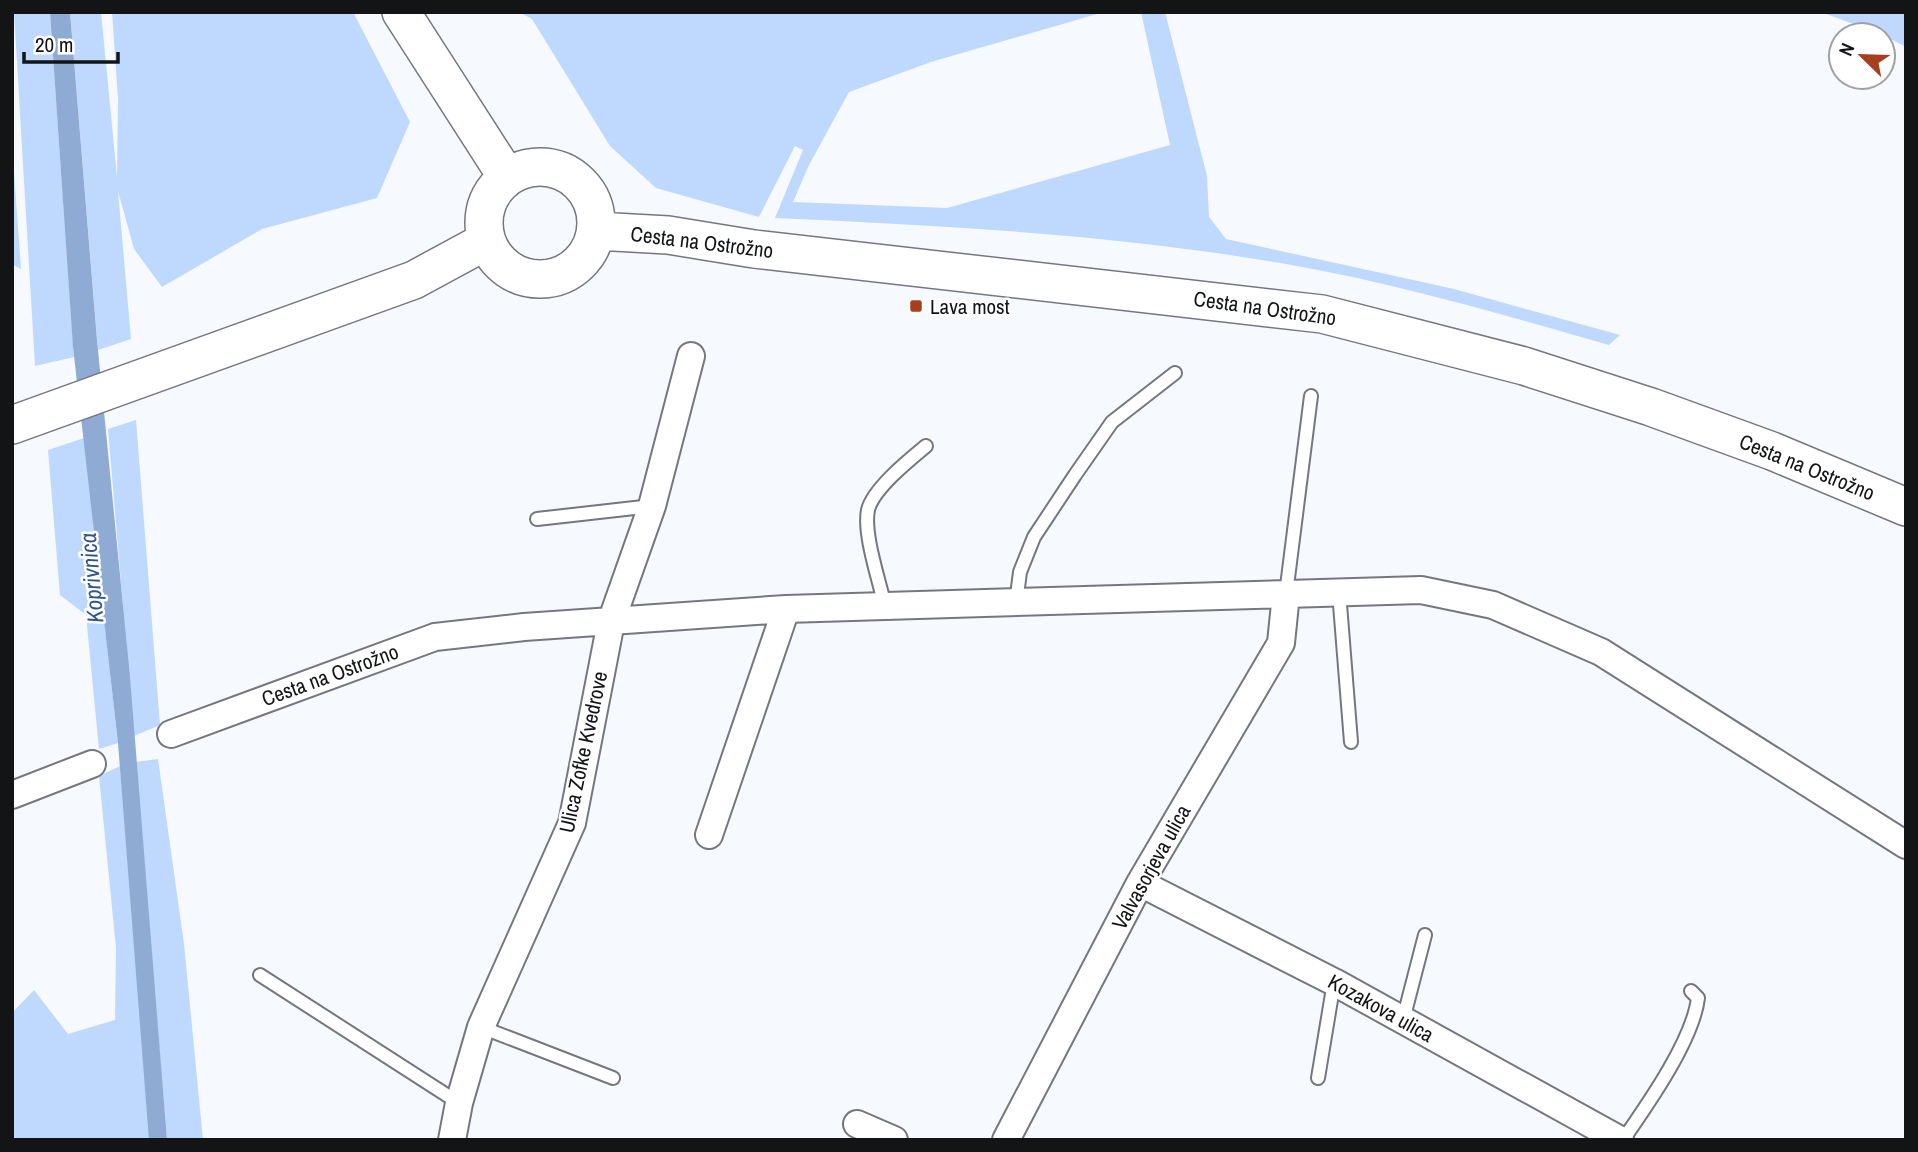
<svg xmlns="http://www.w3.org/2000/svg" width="1918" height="1152" viewBox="0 0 1918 1152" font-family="'Archivo Narrow',sans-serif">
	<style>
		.green { fill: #bed8fe }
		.water { fill: #8fabd3 }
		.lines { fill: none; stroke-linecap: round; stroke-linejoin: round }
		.lane-casing { stroke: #74777d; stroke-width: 16 }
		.street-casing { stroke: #74777d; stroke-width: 30 }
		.secondary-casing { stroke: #74777d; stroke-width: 40 }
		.lane { stroke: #fff; stroke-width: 12 }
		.street { stroke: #fff; stroke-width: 26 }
		.secondary { stroke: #fff; stroke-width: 37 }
		.poi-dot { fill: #a63f1e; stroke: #fff; stroke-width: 2.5 }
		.labels { text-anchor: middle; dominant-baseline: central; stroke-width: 5; stroke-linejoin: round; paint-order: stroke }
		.street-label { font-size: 21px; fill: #121416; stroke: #fff }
		.poi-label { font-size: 21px; fill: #121416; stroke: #fff; text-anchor: start }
		.water-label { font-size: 23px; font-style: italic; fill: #315589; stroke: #fff }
	</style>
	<rect width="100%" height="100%" fill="#f6f9fe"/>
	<path class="green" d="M 14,12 L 50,12 L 74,357 L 35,366 Z
		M 70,12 L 101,12 L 117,177 L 118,98 L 112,12 L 353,12 L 410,122 L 377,198 L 262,229 L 162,287 L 134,249 L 118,191 L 131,339 L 98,350 Z
		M 519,12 L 1104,12 L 931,62 L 849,92 L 809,165 L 793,202 L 947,208 L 1170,145 L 1141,12 L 1165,12 L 1207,176 L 1209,217 L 1226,239 L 1454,289 L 1620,335 L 1609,345 C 1511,317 1402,285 1302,267 C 1129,235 951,226 775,218 L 803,150 L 795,146 L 759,217 L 656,188 L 610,146 L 532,19 Z
		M 1821,12 L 1906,12 L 1906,47 L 1883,35 Z
		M 12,145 L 21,269 L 12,264 Z
		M 136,420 L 160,725 L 134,736 L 108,429 Z
		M 84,438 L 118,743 L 99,749 L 86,615 L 60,595 L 48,450 Z
		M 158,759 L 184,944 L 203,1140 L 167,1140 L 135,762 Z
		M 120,766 L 150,1140 L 12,1140 L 12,1013 L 34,990 L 68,1034 L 115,1020 L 116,948 L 99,776 Z"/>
	<path class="water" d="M 50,12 L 70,12 L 97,340 L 130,677 L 167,1140 L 149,1140 L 118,743 L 73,347 Z"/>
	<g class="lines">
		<defs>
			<path id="lane" d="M 537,519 L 652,506
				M 1339,592 L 1351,742
				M 1286,594 L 1311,396
				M 1016,603 L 1020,572 L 1034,537 L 1075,475 L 1112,422 L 1175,373
				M 885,607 C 880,582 863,535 868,510 C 873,489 909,460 926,446
				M 260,975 L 459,1103
				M 1403,1020 L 1425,935
				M 481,1027 L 613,1078
				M 1318,1078 L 1334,982
				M 1623,1140 C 1648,1104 1693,1040 1698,998 L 1691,991"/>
			<path id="street" d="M 171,734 L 435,637 L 524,627 L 786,609 L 1421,590 L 1493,605 L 1601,652 L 1906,845
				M 12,795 L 92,764
				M 709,835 L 786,609
				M 1140,883 L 1334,982 L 1620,1140
				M 857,1124 L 894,1140
				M 452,1140 L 459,1103 L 481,1027 L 572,823 L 611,622 L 652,506 L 691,356
				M 1006,1140 L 1140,883 L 1281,643 L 1286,594"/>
			<path id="secondary" d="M 401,12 L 507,177
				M484 223a56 56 0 1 1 112 0a56 56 0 1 1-112 0Z
				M 596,231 L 668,235 L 754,249 L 1322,314 L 1524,366 L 1651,407 L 1772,451 L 1906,507
				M 12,425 L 414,280 L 486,241"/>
		</defs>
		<use href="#lane" class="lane-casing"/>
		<use href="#street" class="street-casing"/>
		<use href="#secondary" class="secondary-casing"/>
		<use href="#lane" class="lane"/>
		<use href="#street" class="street"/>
		<use href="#secondary" class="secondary"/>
	</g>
	<rect class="poi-dot" x="909" y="299" width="14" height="14" rx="3.5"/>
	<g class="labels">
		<g class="street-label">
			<text transform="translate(702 242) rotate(7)">Cesta na Ostrožno</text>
			<text transform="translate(1265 308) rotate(8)">Cesta na Ostrožno</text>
			<text transform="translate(1807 467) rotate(22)">Cesta na Ostrožno</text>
			<text transform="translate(330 675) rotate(-20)">Cesta na Ostrožno</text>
			<text transform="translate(583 752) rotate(-78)">Ulica Zofke Kvedrove</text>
			<text transform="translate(1151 867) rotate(-61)">Valvasorjeva ulica</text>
			<text transform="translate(1381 1008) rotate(29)">Kozakova ulica</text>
		</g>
		<g class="poi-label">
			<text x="930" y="306">Lava most</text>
		</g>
		<g class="water-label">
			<text transform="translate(91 578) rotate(-95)">Koprivnica</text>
		</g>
	</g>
	<rect width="1918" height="1152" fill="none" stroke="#121416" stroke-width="28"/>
	<g transform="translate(1862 56) rotate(293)"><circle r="33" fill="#ffffff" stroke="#a0a1a2" stroke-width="2"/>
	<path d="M0-5L12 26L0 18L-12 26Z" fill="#a63f1e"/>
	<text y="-10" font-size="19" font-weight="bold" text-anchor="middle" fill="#121416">N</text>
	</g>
	<path d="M24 52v10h94v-10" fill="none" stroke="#121416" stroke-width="3.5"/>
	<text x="35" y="52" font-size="21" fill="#121416" stroke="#ffffff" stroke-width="5" paint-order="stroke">20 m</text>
</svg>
